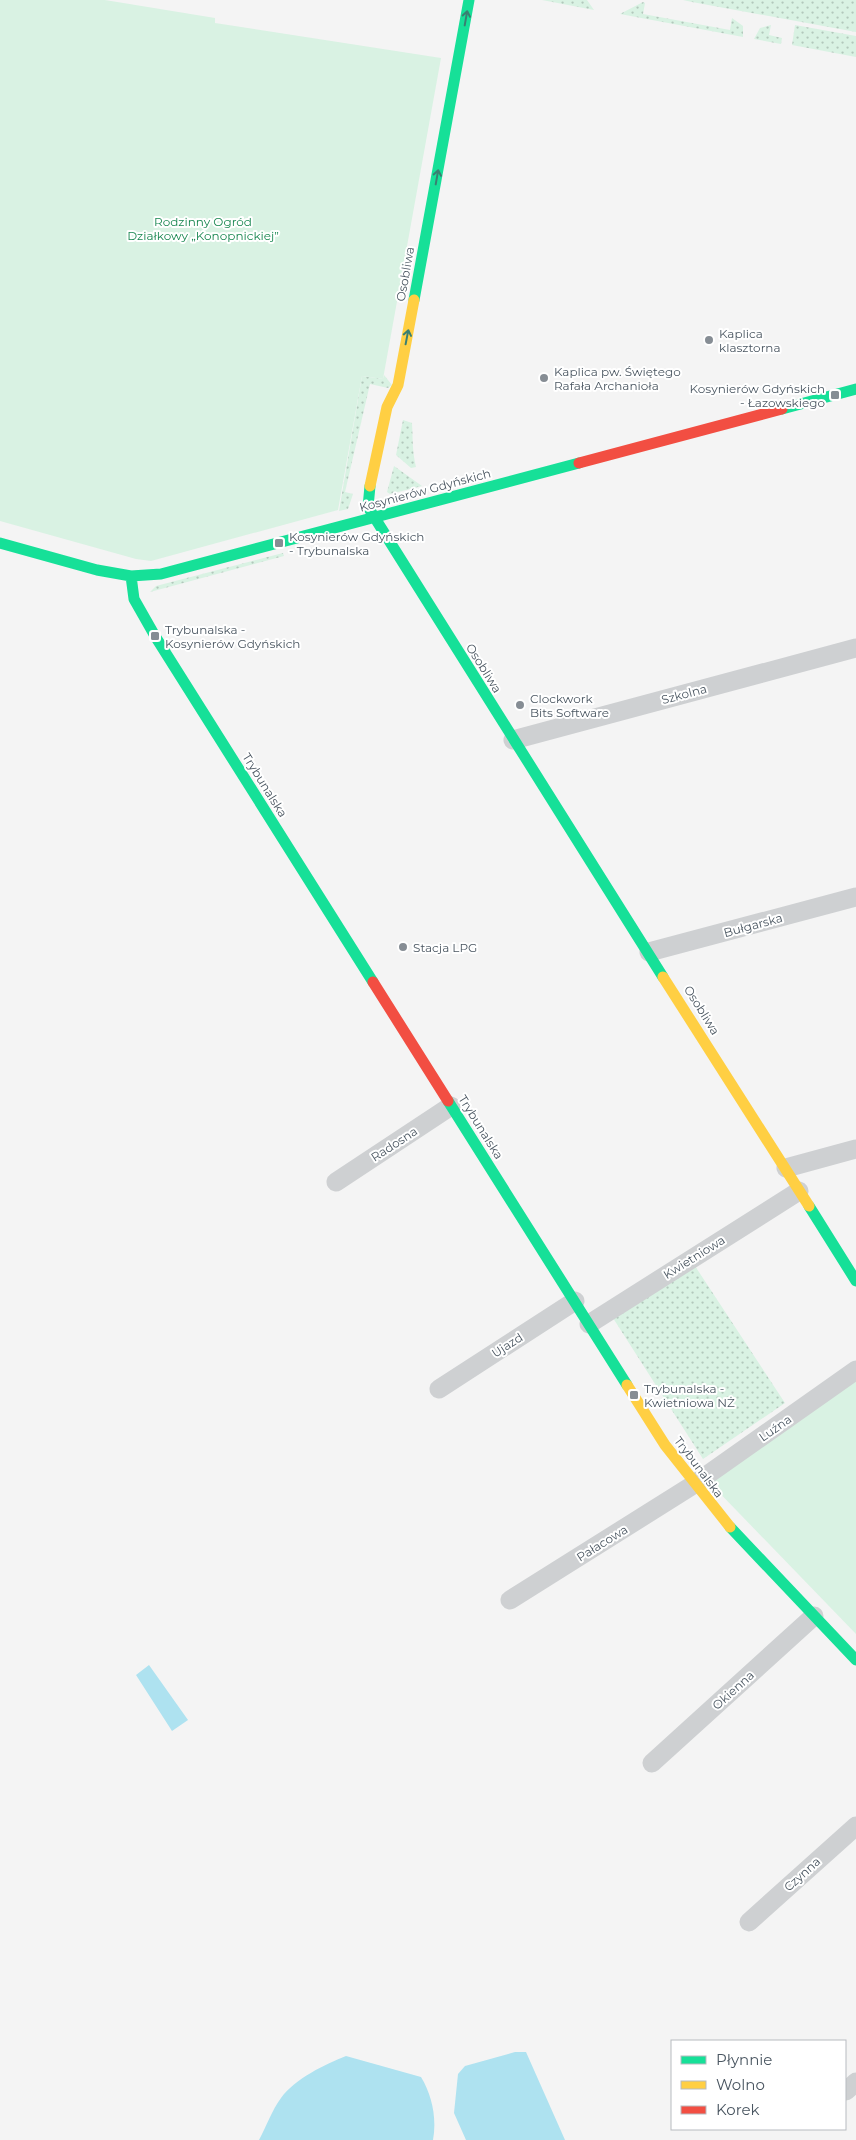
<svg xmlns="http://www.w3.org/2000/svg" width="856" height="2140" viewBox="0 0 856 2140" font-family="Montserrat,sans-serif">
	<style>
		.grass { fill: url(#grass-dots) }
		.garden { fill: #d9f2e3 }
		.water { fill: #aee2f0 }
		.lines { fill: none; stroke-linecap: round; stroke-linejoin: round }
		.street { stroke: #ced0d2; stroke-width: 19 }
		.fast { stroke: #16e098; stroke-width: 11 }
		.slow { stroke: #ffcf43; stroke-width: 11 }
		.jam { stroke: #f24e42; stroke-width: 11 }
		.oneway { stroke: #3a7f72 }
		.poi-dot { fill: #868d94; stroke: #fff; stroke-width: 2 }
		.labels { text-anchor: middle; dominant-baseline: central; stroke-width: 4; stroke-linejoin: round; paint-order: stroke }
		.park-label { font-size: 12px; fill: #17864f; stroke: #fff }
		.street-label { font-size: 12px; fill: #4a5661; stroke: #fff }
		.poi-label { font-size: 12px; fill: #4a5661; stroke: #fff; text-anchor: start }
	</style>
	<defs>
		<pattern id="grass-dots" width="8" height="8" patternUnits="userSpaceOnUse" patternTransform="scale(1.25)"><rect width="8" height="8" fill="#d9f2e3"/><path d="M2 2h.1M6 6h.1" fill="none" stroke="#b2c7bb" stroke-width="1.8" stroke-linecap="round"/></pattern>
	</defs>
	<rect width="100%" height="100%" fill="#f4f4f4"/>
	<path class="grass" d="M 542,0 L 587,0 L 594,10 Z
		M 683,0 L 856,0 L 856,32 L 692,2 Z
		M 643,2 L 645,3 L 643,14 L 730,30 L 732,18 L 743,26 L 743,37 L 620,14 Z
		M 771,25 L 769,35 L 782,38 L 781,44 L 754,39 L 760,28 Z
		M 795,25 L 856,36 L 856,57 L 792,45 Z
		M 384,375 L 392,385 L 388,388 L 370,384 L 345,492 L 353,494 L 348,509 L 339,511 L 362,376 L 383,379 Z
		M 403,420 L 412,423 C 413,439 412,450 416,467 L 411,468 L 396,455 Z
		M 394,466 L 422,486 L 390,494 L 387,492 Z
		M 283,553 L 284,556 L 150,592 L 156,586 Z
		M 695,1266 L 785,1403 L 703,1459 L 613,1318 Z"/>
	<path class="garden" d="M 0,0 L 105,0 L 215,18 L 215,23 L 441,58 L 383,379 L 362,376 L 338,510 L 151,561 L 136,559 L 0,521 Z
		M 856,1379 L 856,1634 L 708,1481 Z"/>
	<path class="water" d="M 149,1665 L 188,1720 L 172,1731 L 136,1675 Z
		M 515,2052 L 526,2052 L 565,2140 L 466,2140 L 454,2113 L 458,2074 L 465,2066 Z
		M 346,2056 L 421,2077 C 432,2095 437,2118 433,2140 L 259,2140 C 266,2127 272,2110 281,2098 C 296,2078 324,2065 346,2056 Z"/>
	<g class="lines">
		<path class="street" d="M 513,740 L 856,648
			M 649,952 L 856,897
			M 786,1168 L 856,1149
			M 336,1182 L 451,1106
			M 589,1324 L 799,1191
			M 439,1389 L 575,1301
			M 510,1600 L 693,1485 L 856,1370
			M 652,1763 L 814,1616
			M 749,1922 L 856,1826
			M 846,2091 L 856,2082"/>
		<path class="fast" d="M 414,300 L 469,0
			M 782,409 L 856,389
			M 370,486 L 368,507 L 663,977
			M 0,543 L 97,570 L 131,576 L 161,574 L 579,463
			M 131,576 L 134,599 L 155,636 L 373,982
			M 448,1101 L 627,1385
			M 809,1206 L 856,1281
			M 730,1527 L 856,1660"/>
		<path class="slow" d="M 370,486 L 387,407 L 398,385 L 414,300
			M 663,977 L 809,1206
			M 627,1385 L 665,1445 L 730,1527"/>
		<path class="jam" d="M 579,463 L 782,409
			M 373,982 L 448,1101"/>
	</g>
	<defs><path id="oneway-shaft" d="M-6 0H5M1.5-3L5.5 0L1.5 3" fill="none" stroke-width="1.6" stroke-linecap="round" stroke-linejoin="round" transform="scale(1.25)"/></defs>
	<g class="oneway">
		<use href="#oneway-shaft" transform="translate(466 18) rotate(-80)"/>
		<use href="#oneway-shaft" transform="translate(437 177) rotate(-80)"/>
		<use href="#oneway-shaft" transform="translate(407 337) rotate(-79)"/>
	</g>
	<g class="poi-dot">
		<circle cx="709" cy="340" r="5"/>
		<circle cx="544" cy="378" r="5"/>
		<rect x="830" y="390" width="10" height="10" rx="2.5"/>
		<rect x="274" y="538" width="10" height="10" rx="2.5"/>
		<rect x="150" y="631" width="10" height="10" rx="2.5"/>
		<circle cx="520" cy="705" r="5"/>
		<circle cx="403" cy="947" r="5"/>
		<rect x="629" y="1390" width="10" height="10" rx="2.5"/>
	</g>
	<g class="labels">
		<g class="park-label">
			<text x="203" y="221">Rodzinny Ogród<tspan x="203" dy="14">Działkowy „Konopnickiej”</tspan></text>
		</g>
		<g class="street-label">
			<text transform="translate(405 274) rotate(-80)">Osobliwa</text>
			<text transform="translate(425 490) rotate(-15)">Kosynierów Gdyńskich</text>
			<text transform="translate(484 668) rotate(58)">Osobliwa</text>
			<text transform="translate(684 694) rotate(-15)">Szkolna</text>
			<text transform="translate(265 785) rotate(58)">Trybunalska</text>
			<text transform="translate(753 925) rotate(-15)">Bułgarska</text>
			<text transform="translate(702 1010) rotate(58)">Osobliwa</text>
			<text transform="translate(481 1127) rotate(58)">Trybunalska</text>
			<text transform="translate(394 1144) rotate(-33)">Radosna</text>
			<text transform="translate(694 1257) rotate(-32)">Kwietniowa</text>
			<text transform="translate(507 1345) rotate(-33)">Ujazd</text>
			<text transform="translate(775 1428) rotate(-35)">Luźna</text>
			<text transform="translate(699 1467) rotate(53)">Trybunalska</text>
			<text transform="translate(602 1543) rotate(-32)">Pałacowa</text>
			<text transform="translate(733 1690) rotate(-42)">Okienna</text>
			<text transform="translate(802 1874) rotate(-42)">Czynna</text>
		</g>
		<g class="poi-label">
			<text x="719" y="333">Kaplica<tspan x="719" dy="14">klasztorna</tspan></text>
			<text x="554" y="371">Kaplica pw. Świętego<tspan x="554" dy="14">Rafała Archanioła</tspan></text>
			<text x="825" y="388" text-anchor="end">Kosynierów Gdyńskich<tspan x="825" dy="14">- Łazowskiego</tspan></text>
			<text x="289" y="536">Kosynierów Gdyńskich<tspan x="289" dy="14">- Trybunalska</tspan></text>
			<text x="165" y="629">Trybunalska -<tspan x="165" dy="14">Kosynierów Gdyńskich</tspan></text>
			<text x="530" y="698">Clockwork<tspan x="530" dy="14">Bits Software</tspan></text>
			<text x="413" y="947">Stacja LPG</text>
			<text x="644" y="1388">Trybunalska -<tspan x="644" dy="14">Kwietniowa NŻ</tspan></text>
		</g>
	</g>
	<rect x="671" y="2040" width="175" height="90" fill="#ffffff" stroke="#b7bbc0"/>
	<rect x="681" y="2056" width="25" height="8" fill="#16e098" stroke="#b7bbc0"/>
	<text x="716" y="2065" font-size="15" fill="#4a5661">Płynnie</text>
	<rect x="681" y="2081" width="25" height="8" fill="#ffcf43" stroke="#b7bbc0"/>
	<text x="716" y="2090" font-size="15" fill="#4a5661">Wolno</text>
	<rect x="681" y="2106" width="25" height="8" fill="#f24e42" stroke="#b7bbc0"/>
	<text x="716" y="2115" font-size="15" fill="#4a5661">Korek</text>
</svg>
